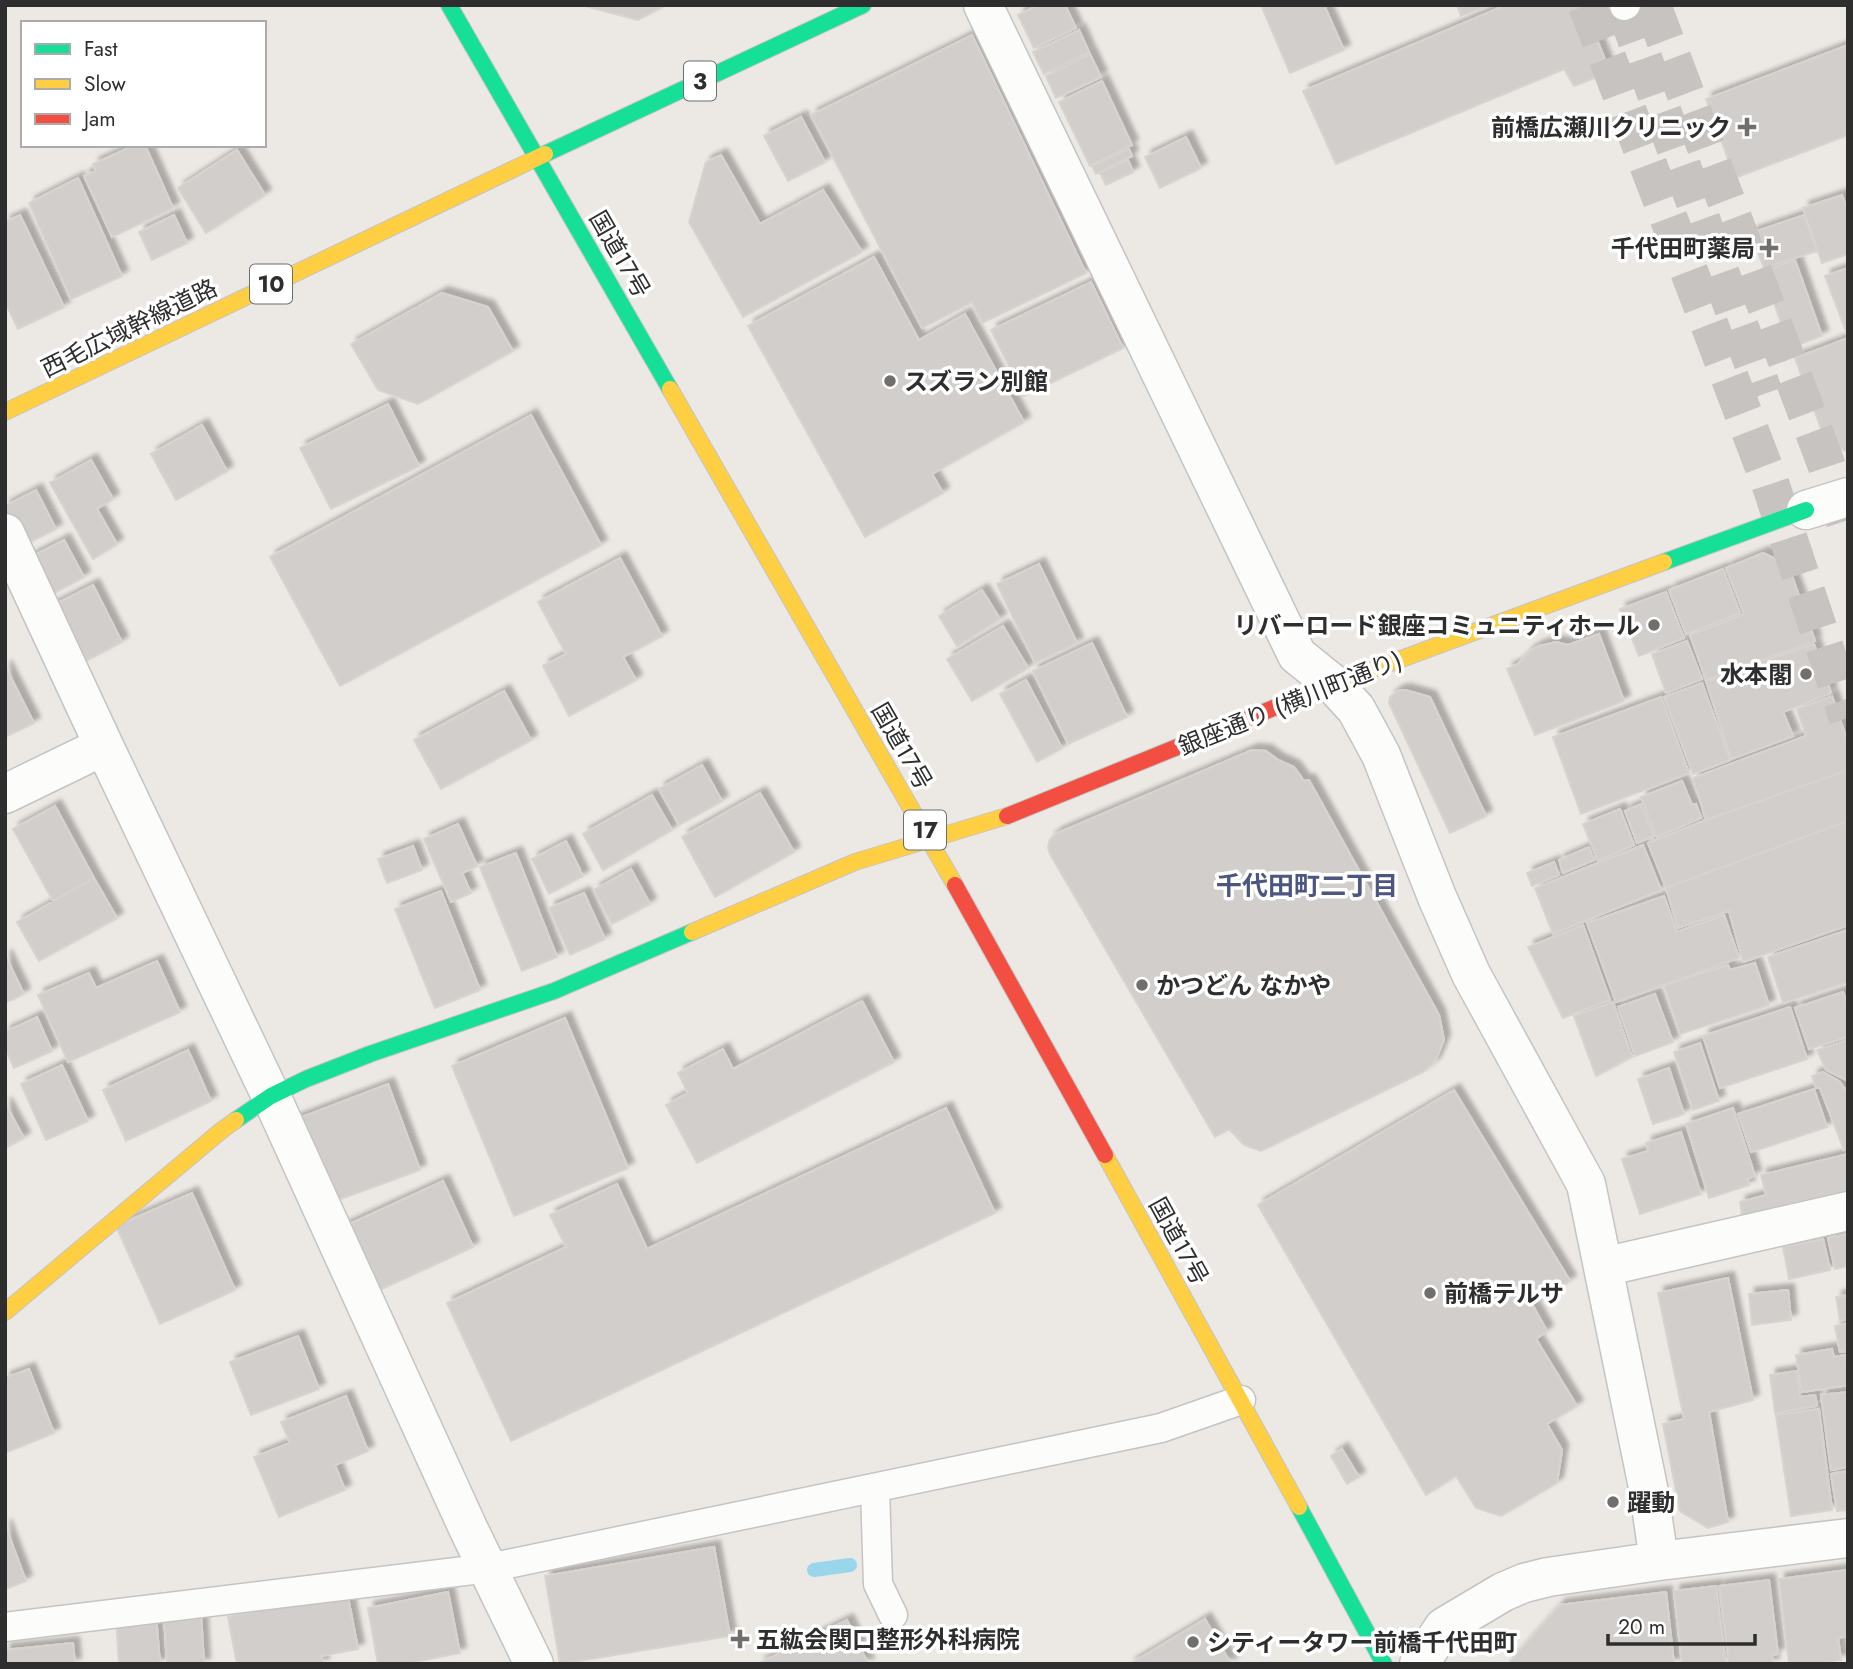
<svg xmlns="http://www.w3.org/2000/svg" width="1853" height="1669" viewBox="0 0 1853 1669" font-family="Jost,'Noto Sans JP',sans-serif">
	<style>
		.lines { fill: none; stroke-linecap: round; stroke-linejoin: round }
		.stream { stroke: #99d6ec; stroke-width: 14 }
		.building { fill: #d1cecb; stroke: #d7d4d0; stroke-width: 2; filter: url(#shadow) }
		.street-tunnel { stroke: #c6c3c0; stroke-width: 38; stroke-dasharray: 38 19; stroke-linecap: butt }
		.lane-casing { stroke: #c5c4c5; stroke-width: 31 }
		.street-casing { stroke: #c5c4c5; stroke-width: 41 }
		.fast-casing { stroke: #c5c4c5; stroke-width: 18 }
		.slow-casing { stroke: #c5c4c5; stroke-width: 18 }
		.jam-casing { stroke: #c5c4c5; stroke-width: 18 }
		.lane { stroke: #fcfcfb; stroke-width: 28 }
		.street { stroke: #fcfcfb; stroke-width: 38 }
		.fast { stroke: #16e098; stroke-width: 16 }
		.slow { stroke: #ffcf43; stroke-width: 16 }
		.jam { stroke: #f24e42; stroke-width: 16 }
		.poi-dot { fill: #706f6e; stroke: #fff; stroke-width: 2.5 }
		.labels { text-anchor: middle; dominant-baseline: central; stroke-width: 7; stroke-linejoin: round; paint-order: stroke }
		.shield { fill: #fff; stroke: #6d6d6d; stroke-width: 2 }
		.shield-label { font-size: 23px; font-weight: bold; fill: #2e2e2e }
		.poi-label { font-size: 24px; font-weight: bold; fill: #2e2e2e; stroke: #fff; text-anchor: start }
		.street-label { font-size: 24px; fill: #2e2e2e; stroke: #fff }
		.neighbourhood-label { font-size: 26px; font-weight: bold; fill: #4d5680; stroke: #fff }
	</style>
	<defs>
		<filter id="shadow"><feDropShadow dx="6" dy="-6" stdDeviation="2" flood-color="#0004"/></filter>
	</defs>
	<rect width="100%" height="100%" fill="#ece8e4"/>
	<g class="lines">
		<path class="stream" d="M 814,1570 L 850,1565"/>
	</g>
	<path class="building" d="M 581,5 L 666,5 L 638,20 Z
		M 1039,5 L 1065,5 L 1076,28 L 1034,48 L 1018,15 Z
		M 1261,5 L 1324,5 L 1344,50 L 1290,73 Z
		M 1457,5 L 1489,5 L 1461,16 Z
		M 1506,5 L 1583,5 L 1610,72 L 1574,86 L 1564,69 L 1336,164 L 1303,91 Z
		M 1079,30 L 1089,52 L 1044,74 L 1033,52 Z
		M 972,35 L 1086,273 L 982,323 L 972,302 L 922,328 L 811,115 Z
		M 1848,45 L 1848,135 L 1735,178 L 1706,99 Z
		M 1090,54 L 1101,77 L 1056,98 L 1046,76 Z
		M 1102,81 L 1132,145 L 1090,166 L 1059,102 Z
		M 801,117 L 825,162 L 788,181 L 764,136 Z
		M 1186,137 L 1201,168 L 1160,188 L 1145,157 Z
		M 135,145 L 145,145 L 173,208 L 112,237 L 84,176 L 96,171 L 93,164 Z
		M 1129,149 L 1132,156 L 1096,174 L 1092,166 Z
		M 237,150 L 265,195 L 206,233 L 178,188 Z
		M 721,155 L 760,224 L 823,190 L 862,252 L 743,317 L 689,222 L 706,162 Z
		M 1128,160 L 1133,172 L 1106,185 L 1100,173 Z
		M 78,178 L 122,276 L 71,299 L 29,203 Z
		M 1842,195 L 1848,212 L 1848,254 L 1822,263 L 1803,208 Z
		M 20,215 L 64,307 L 18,329 L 5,302 L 5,222 Z
		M 174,215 L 187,243 L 152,260 L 139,232 Z
		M 1804,215 L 1817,251 L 1764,268 L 1751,233 Z
		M 874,257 L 919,340 L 965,314 L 1024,422 L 932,474 L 943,493 L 865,537 L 748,326 Z
		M 1795,260 L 1822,336 L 1790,348 L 1763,272 Z
		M 1848,268 L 1848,333 L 1847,334 L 1825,276 Z
		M 1091,282 L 1123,348 L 1024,396 L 991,330 Z
		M 442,293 L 488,307 L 513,351 L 418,404 L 378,390 L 351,344 Z
		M 1848,338 L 1848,452 L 1826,442 L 1795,358 Z
		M 388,404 L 419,466 L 331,509 L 300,448 Z
		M 531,415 L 601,545 L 340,686 L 270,557 Z
		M 202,425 L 227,471 L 176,500 L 151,454 Z
		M 91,460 L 113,499 L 97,509 L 117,544 L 93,559 L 50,483 Z
		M 36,490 L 56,529 L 22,546 L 5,512 L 5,506 Z
		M 64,540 L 84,577 L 45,598 L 25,560 Z
		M 1763,553 L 1788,565 L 1815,641 L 1706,680 L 1690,635 L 1744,614 L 1726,568 Z
		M 620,558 L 662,636 L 623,657 L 636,680 L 569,716 L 543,666 L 566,654 L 538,602 Z
		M 1039,564 L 1077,643 L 1035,663 L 997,584 Z
		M 1723,569 L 1740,613 L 1686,634 L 1669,590 Z
		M 93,585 L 122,642 L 76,666 L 46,609 Z
		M 982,590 L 1000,619 L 957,646 L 939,616 Z
		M 1666,592 L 1684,638 L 1639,656 L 1620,609 Z
		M 1003,626 L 1028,668 L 972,701 L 947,659 Z
		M 1599,634 L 1624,701 L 1535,735 L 1507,669 L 1518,664 L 1530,651 L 1539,646 L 1556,642 L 1568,645 Z
		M 1687,641 L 1702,679 L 1666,693 L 1652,654 Z
		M 1092,643 L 1127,717 L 1068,744 L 1033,671 Z
		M 1814,644 L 1831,693 L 1783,712 L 1793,736 L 1731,759 L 1706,681 Z
		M 5,666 L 34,723 L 5,737 Z
		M 1026,680 L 1062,748 L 1037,762 L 1000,694 Z
		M 1702,683 L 1730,760 L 1693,774 L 1664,697 Z
		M 1405,690 L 1430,697 L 1486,816 L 1450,833 L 1389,703 L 1390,697 L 1398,691 Z
		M 504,691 L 531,740 L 441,789 L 414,740 Z
		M 1832,696 L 1848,743 L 1848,770 L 1706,820 L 1693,778 L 1806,736 L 1797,709 Z
		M 1661,697 L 1689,773 L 1581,814 L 1553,737 Z
		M 1252,750 L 1266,751 L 1278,760 L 1294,767 L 1304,781 L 1309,780 L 1439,1015 L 1444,1040 L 1435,1062 L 1423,1072 L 1261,1151 L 1244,1145 L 1229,1129 L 1215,1137 L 1050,854 L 1048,847 L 1050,839 L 1057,833 Z
		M 702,765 L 722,801 L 679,825 L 659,789 Z
		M 1848,770 L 1848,821 L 1666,888 L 1648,843 L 1706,820 Z
		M 1682,781 L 1692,805 L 1696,804 L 1701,818 L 1657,837 L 1641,797 Z
		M 760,793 L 794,852 L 715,897 L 682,837 Z
		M 652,795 L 672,830 L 603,870 L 583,834 Z
		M 1641,804 L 1654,836 L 1637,843 L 1625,811 Z
		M 55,806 L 94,878 L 53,901 L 13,829 Z
		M 1620,809 L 1634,845 L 1598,861 L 1583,824 Z
		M 1848,821 L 1848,925 L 1743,962 L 1729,911 L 1678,928 L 1666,888 Z
		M 458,824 L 477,866 L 462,873 L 471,893 L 451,902 L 424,839 Z
		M 566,841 L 583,876 L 549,894 L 532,859 Z
		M 1643,845 L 1661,890 L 1553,934 L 1535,888 Z
		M 413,846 L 422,870 L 387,883 L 378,859 Z
		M 1589,847 L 1594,860 L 1563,873 L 1559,860 Z
		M 516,853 L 557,957 L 522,971 L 480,867 Z
		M 1554,862 L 1559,875 L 1532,886 L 1527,873 Z
		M 631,869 L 650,904 L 612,924 L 594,890 Z
		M 94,878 L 117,918 L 39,961 L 17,922 Z
		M 441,891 L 480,990 L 435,1008 L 395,909 Z
		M 584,893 L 605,939 L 570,955 L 549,908 Z
		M 1664,896 L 1677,932 L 1724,915 L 1739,958 L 1616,1002 L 1587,923 Z
		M 1583,925 L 1610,1000 L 1563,1018 L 1528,947 Z
		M 1848,930 L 1848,982 L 1783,1003 L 1768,957 Z
		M 5,955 L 24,994 L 5,1003 Z
		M 157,961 L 180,1012 L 68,1062 L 38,995 L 89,973 L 96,988 Z
		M 1755,963 L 1769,1005 L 1680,1034 L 1664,985 L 1728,965 L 1730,970 Z
		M 1843,992 L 1848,1005 L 1848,1037 L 1809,1049 L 1795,1008 Z
		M 1655,994 L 1673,1042 L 1635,1056 L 1618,1007 Z
		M 862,1001 L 894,1062 L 697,1163 L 666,1105 L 688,1093 L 678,1073 L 723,1049 L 733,1069 Z
		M 1613,1002 L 1632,1057 L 1596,1076 L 1574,1016 Z
		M 1790,1007 L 1807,1059 L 1720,1088 L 1703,1036 Z
		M 37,1017 L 52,1051 L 14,1068 L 5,1048 L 5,1032 Z
		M 565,1018 L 628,1168 L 514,1216 L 452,1066 Z
		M 1848,1040 L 1848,1081 L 1826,1070 L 1817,1050 Z
		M 1700,1043 L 1719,1101 L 1693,1110 L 1674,1052 Z
		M 188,1050 L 211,1101 L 126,1141 L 103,1090 Z
		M 62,1065 L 88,1121 L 46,1140 L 21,1084 Z
		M 1669,1068 L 1684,1114 L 1653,1124 L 1638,1079 Z
		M 1823,1072 L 1839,1081 L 1845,1089 L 1848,1088 L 1848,1149 L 1844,1150 L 1820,1088 L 1816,1088 L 1812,1076 Z
		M 388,1084 L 420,1170 L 327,1204 L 294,1120 Z
		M 1814,1089 L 1827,1127 L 1751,1152 L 1738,1114 Z
		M 1454,1090 L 1570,1281 L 1532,1304 L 1547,1331 L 1536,1339 L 1577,1406 L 1547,1424 L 1562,1450 L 1557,1483 L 1501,1516 L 1476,1508 L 1456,1476 L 1426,1495 L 1258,1205 Z
		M 5,1103 L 24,1138 L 5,1148 Z
		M 946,1108 L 995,1213 L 511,1441 L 447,1303 L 566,1247 L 550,1215 L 617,1184 L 647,1249 Z
		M 1733,1108 L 1755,1176 L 1747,1179 L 1749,1185 L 1709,1198 L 1686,1124 Z
		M 1681,1132 L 1701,1194 L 1640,1214 L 1622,1159 L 1648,1151 L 1646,1143 Z
		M 1848,1154 L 1848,1190 L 1742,1216 L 1740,1202 L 1766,1195 L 1761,1175 Z
		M 443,1181 L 473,1247 L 373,1293 L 343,1227 Z
		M 192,1193 L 235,1290 L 160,1324 L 116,1226 Z
		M 1848,1234 L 1848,1266 L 1835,1269 L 1828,1238 Z
		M 1823,1239 L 1830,1270 L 1789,1279 L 1783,1247 Z
		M 1728,1278 L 1753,1400 L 1709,1412 L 1728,1522 L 1708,1528 L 1680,1511 L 1663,1424 L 1684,1419 L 1658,1293 Z
		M 1788,1290 L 1791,1320 L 1752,1325 L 1749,1294 Z
		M 1848,1295 L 1848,1319 L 1840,1321 L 1836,1297 Z
		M 1848,1323 L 1848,1351 L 1840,1352 L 1835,1326 Z
		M 298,1336 L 319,1389 L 251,1415 L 230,1362 Z
		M 1832,1349 L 1834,1357 L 1846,1355 L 1848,1385 L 1802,1392 L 1796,1355 Z
		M 29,1369 L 54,1433 L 5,1453 L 5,1378 Z
		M 1797,1371 L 1800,1397 L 1815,1395 L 1817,1406 L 1775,1413 L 1770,1375 Z
		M 1848,1392 L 1848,1467 L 1831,1470 L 1821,1395 Z
		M 346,1396 L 368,1451 L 335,1465 L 345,1490 L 279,1517 L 254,1457 L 290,1443 L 281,1422 Z
		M 1819,1409 L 1832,1510 L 1791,1516 L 1776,1415 Z
		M 1342,1449 L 1359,1477 L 1347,1484 L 1331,1456 Z
		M 1848,1471 L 1848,1510 L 1837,1511 L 1831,1474 Z
		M 5,1525 L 26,1581 L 5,1589 Z
		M 714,1547 L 730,1636 L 560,1664 L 545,1576 Z
		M 1848,1570 L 1848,1636 L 1838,1638 L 1841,1660 L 1812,1664 L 1789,1664 L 1779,1579 Z
		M 1769,1580 L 1778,1654 L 1772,1655 L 1773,1664 L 1729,1664 L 1719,1586 Z
		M 1716,1586 L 1726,1664 L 1682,1664 L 1674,1591 Z
		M 347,1592 L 358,1649 L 321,1656 L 323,1664 L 237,1664 L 228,1617 Z
		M 448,1592 L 460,1653 L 404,1664 L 378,1664 L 368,1608 Z
		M 1666,1592 L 1674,1664 L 1508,1664 L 1560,1605 Z
		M 201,1613 L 204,1664 L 167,1664 L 164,1615 Z
		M 156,1615 L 160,1664 L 119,1664 L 116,1618 Z
		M 1205,1619 L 1231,1664 L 1130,1664 Z
		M 847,1620 L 868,1664 L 758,1664 Z
		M 73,1643 L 75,1664 L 5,1664 L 5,1650 Z"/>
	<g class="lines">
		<path class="street-tunnel" d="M 1587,5 L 1770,483 L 1848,718
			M 1624,5 L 1764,394
			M 1652,5 L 1825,461 L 1848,530"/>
		<defs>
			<path id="lane" d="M 1624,6 L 1626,5
				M 875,1488 L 878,1584 L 893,1615
				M 5,1627 L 489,1568 L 1161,1428 L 1241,1400"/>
			<path id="street" d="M 983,5 L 1297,655 L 1333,684 L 1356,709 L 1381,755 L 1437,897 L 1471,974 L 1586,1184 L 1649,1492 L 1659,1561
				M 1806,510 L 1848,497
				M 5,533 L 104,746 L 271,1096 L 468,1528 L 534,1664
				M 5,794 L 104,746
				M 1603,1267 L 1848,1211
				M 1419,1664 L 1444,1627 L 1503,1592 L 1524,1583 L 1548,1577 L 1659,1561 L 1848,1538"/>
			<path id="fast" d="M 449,5 L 670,389
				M 545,154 L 863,5
				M 1664,562 L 1806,510
				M 236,1120 L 271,1096 L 306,1079 L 370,1054 L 554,991 L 692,932
				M 1299,1507 L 1384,1664"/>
			<path id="slow" d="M 670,389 L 955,885
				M 5,412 L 545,154
				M 1328,686 L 1664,562
				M 692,932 L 855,862 L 1007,816
				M 1105,1155 L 1299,1507
				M 5,1312 L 222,1130 L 236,1120"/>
			<path id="jam" d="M 1007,816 L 1328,686
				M 955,885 L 1105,1155"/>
		</defs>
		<use href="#lane" class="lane-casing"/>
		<use href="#street" class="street-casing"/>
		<use href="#fast" class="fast-casing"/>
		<use href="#slow" class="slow-casing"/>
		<use href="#jam" class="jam-casing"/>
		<use href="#lane" class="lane"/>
		<use href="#street" class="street"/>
		<use href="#fast" class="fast"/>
		<use href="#slow" class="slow"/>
		<use href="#jam" class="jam"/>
	</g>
	<g class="poi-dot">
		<path d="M1743.5 116.5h7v7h7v7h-7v7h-7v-7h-7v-7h7z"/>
		<path d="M1765.5 237.5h7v7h7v7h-7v7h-7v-7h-7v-7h7z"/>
		<circle cx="890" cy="381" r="7"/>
		<circle cx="1654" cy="625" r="7"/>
		<circle cx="1806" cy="674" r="7"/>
		<circle cx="1142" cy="985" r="7"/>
		<circle cx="1430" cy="1293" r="7"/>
		<circle cx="1613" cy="1502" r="7"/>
		<path d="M736.5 1628.5h7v7h7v7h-7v7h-7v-7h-7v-7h7z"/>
		<circle cx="1193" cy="1642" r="7"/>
	</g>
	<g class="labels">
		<g class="shield">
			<rect x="684" y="61.5" width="32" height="39" rx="5"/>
			<rect x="250" y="264.5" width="42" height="39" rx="5"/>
			<rect x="904" y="810.5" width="42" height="39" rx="5"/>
		</g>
		<g class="shield-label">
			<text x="700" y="81">3</text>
			<text x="271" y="284">10</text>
			<text x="925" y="830">17</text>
		</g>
		<g class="poi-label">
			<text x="1731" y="127" text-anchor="end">前橋広瀬川クリニック</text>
			<text x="1755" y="248" text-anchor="end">千代田町薬局</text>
			<text x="904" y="381">スズラン別館</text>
			<text x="1640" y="625" text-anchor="end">リバーロード銀座コミュニティホール</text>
			<text x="1792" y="674" text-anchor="end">水本閣</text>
			<text x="1156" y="985">かつどん なかや</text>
			<text x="1444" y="1293">前橋テルサ</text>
			<text x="1627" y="1502">躍動</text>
			<text x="756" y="1639">五紘会関口整形外科病院</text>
			<text x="1207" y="1642">シティータワー前橋千代田町</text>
		</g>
		<g class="street-label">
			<text transform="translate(620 254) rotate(60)">国道17号</text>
			<text transform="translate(129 328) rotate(-26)">西毛広域幹線道路</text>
			<text transform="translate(1290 703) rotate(-22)">銀座通り (横川町通り)</text>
			<text transform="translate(902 746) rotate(60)">国道17号</text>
			<text transform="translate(1179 1241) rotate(61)">国道17号</text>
		</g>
		<g class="neighbourhood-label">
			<text x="1307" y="886">千代田町二丁目</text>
		</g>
	</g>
	<rect width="1853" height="1669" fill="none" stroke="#2e2e2e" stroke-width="14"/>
	<rect x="21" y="21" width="245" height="126" fill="#ffffff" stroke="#ababab" stroke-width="2"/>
	<rect x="35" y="44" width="35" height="10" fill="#16e098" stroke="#ababab" stroke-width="2"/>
	<text x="84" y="56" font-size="21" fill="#2e2e2e">Fast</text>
	<rect x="35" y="79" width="35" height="10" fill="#ffcf43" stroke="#ababab" stroke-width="2"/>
	<text x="84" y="91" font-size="21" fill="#2e2e2e">Slow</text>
	<rect x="35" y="114" width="35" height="10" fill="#f24e42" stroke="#ababab" stroke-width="2"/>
	<text x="84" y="126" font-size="21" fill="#2e2e2e">Jam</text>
	<path d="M1608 1634v10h147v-10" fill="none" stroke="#2e2e2e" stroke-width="3.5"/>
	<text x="1618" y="1634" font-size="21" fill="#2e2e2e" stroke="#ffffff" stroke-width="5" paint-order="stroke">20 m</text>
</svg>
